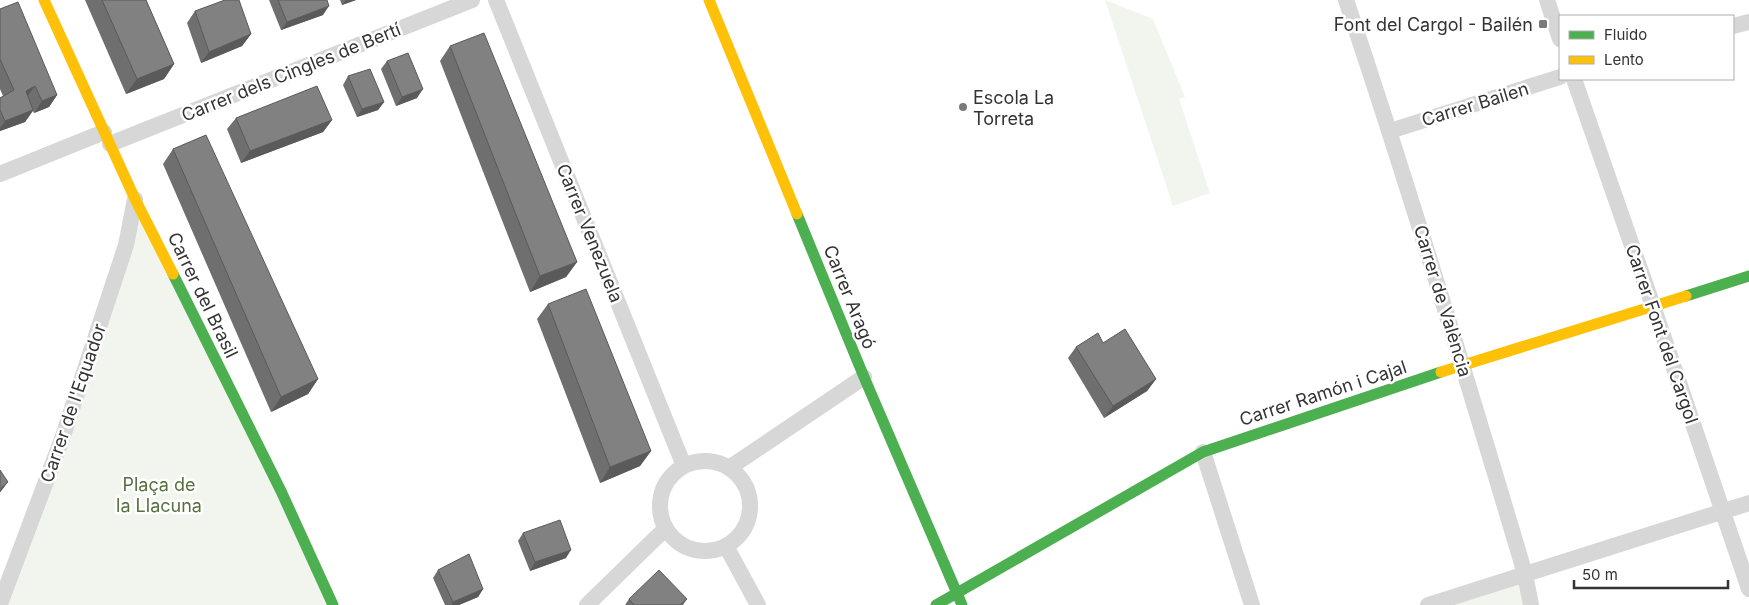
<svg xmlns="http://www.w3.org/2000/svg" width="1749" height="605" viewBox="0 0 1749 605" font-family="Inter,sans-serif">
	<style>
		.green { fill: #f1f5ed }
		.lines { fill: none; stroke-linecap: round; stroke-linejoin: round }
		.street { stroke: #d7d7d7; stroke-width: 16 }
		.fast { stroke: #4caf50; stroke-width: 11 }
		.slow { stroke: #ffc107; stroke-width: 11 }
		.wall { fill: #6f6f6f }
		.shaded-wall { fill: #5a5a5a }
		.building { fill: #818181; stroke: #5a5a5a }
		.poi-dot { fill: #7a7a7a; stroke: #fff; stroke-width: 2 }
		.labels { text-anchor: middle; dominant-baseline: central; stroke-width: 5; stroke-linejoin: round; paint-order: stroke }
		.poi-label { font-size: 18px; fill: #333; stroke: #fff; text-anchor: end }
		.street-label { font-size: 18px; fill: #333; stroke: #fff }
		.park-label { font-size: 18px; fill: #56703f; stroke: #fff }
	</style>
	<rect width="100%" height="100%" fill="#fff"/>
	<path class="green" d="M 1105,0 L 1153,19 L 1185,97 L 1179,99 L 1210,193 L 1173,206 Z
		M 135,199 L 333,605 L 0,605 Z
		M 1525,574 L 1531,605 L 1428,605 Z"/>
	<g class="lines">
		<path class="street" d="M 496,0 L 684,466
			M 1346,0 C 1410,190 1468,382 1525,574 L 1531,605
			M 1547,0 L 1560,39
			M 1733,26 L 1749,22
			M 1574,79 L 1653,306 L 1749,589
			M 1390,131 L 1560,77
			M 110,144 L 472,0
			M 0,174 L 104,132
			M 1203,452 L 1252,605
			M660 506a45 45 0 1 1 90 0a45 45 0 1 1-90 0Z
			M 729,468 L 864,377
			M 726,546 L 758,605
			M 0,604 L 63,436 L 126,245 L 135,199
			M 587,605 L 665,529
			M 1428,605 L 1749,503"/>
		<path class="fast" d="M 797,214 L 864,377 L 962,605
			M 173,274 L 281,491 L 333,605
			M 1686,296 L 1749,276
			M 936,605 L 1203,452 L 1441,372"/>
		<path class="slow" d="M 44,0 L 135,199 L 173,274
			M 709,0 L 797,214
			M 1441,372 L 1686,296"/>
	</g>
	<path class="wall" d="M 85,0 L 146,0 L 174,64 L 164,79 L 126,94 Z
		M 269,0 L 327,0 L 323,15 L 281,30 Z
		M 340,0 L 356,0 L 342,5 Z
		M 0,9 L 57,95 L 49,107 L 34,113 L 33,111 L 25,122 L 0,131 L 0,98 L 3,96 L 0,89 Z
		M 195,11 L 251,34 L 242,46 L 201,63 L 187,23 Z
		M 450,46 L 577,262 L 566,277 L 530,292 L 440,61 Z
		M 387,61 L 417,98 L 396,106 L 381,69 Z
		M 348,76 L 384,102 L 378,110 L 357,117 L 343,85 Z
		M 236,118 L 332,120 L 323,132 L 241,163 L 227,129 Z
		M 173,149 L 318,379 L 308,394 L 271,412 L 163,164 Z
		M 548,304 L 651,451 L 640,466 L 600,483 L 537,319 Z
		M 1103,343 L 1156,379 L 1147,391 L 1104,418 L 1068,358 L 1076,347 Z
		M 523,533 L 566,558 L 530,571 L 518,541 Z
		M 438,570 L 483,589 L 478,597 L 459,605 L 445,605 L 433,578 Z
		M 629,599 L 687,599 L 683,605 L 625,605 Z"/>
	<path class="shaded-wall" d="M 346,0 L 356,0 L 342,5 Z
		M 329,6 L 323,15 L 281,30 L 287,22 Z
		M 251,34 L 242,46 L 201,63 L 209,52 Z
		M 174,64 L 164,79 L 126,94 L 137,79 Z
		M 35,86 L 26,98 L 26,91 Z
		M 423,89 L 417,98 L 396,106 L 402,97 Z
		M 57,95 L 49,107 L 34,113 L 42,101 Z
		M 384,102 L 378,110 L 357,117 L 362,109 Z
		M 33,110 L 25,122 L 0,131 L 0,128 L 5,121 Z
		M 332,120 L 323,132 L 241,163 L 250,151 Z
		M 577,262 L 566,277 L 530,292 L 540,276 Z
		M 318,379 L 308,394 L 271,412 L 281,397 Z
		M 1156,379 L 1147,391 L 1104,418 L 1113,406 Z
		M 651,451 L 640,466 L 600,483 L 610,467 Z
		M 8,482 L 2,490 L 0,492 L 2,487 Z
		M 571,550 L 566,558 L 530,571 L 535,562 Z
		M 483,589 L 478,597 L 459,605 L 451,605 L 453,602 Z"/>
	<path class="building" d="M 102,0 L 146,0 L 174,64 L 137,79 Z
		M 225,0 L 239,0 L 251,34 L 209,52 L 195,11 Z
		M 278,0 L 327,0 L 329,6 L 287,22 Z
		M 18,2 L 57,95 L 42,101 L 35,86 L 26,91 L 33,110 L 5,121 L 0,110 L 0,98 L 14,90 L 0,59 L 0,9 Z
		M 484,33 L 577,262 L 540,276 L 450,46 Z
		M 408,53 L 423,89 L 402,97 L 387,61 Z
		M 370,69 L 384,102 L 362,109 L 348,76 Z
		M 317,86 L 332,120 L 250,151 L 236,118 Z
		M 206,135 L 318,379 L 281,397 L 173,149 Z
		M 586,289 L 651,451 L 610,467 L 548,304 Z
		M 1125,329 L 1156,379 L 1113,406 L 1076,347 L 1098,333 L 1103,343 Z
		M 0,470 L 8,482 L 2,487 L 0,492 Z
		M 560,520 L 571,550 L 535,562 L 523,533 Z
		M 469,554 L 483,589 L 453,602 L 438,570 Z
		M 659,570 L 687,599 L 680,605 L 634,605 L 629,599 Z"/>
	<g class="poi-dot">
		<rect x="1538" y="19" width="10" height="10" rx="2.5"/>
		<circle cx="963" cy="107" r="5"/>
	</g>
	<g class="labels">
		<g class="poi-label">
			<text x="1533" y="24">Font del Cargol - Bailén</text>
			<text x="973" y="97" text-anchor="start">Escola La<tspan x="973" dy="21">Torreta</tspan></text>
		</g>
		<g class="street-label">
			<text transform="translate(291 72) rotate(-22)">Carrer dels Cingles de Bertí</text>
			<text transform="translate(1475 104) rotate(-17)">Carrer Bailen</text>
			<text transform="translate(590 233) rotate(68)">Carrer Venezuela</text>
			<text transform="translate(203 295) rotate(64)">Carrer del Brasil</text>
			<text transform="translate(850 297) rotate(68)">Carrer Aragó</text>
			<text transform="translate(1443 301) rotate(73)">Carrer de València</text>
			<text transform="translate(1662 334) rotate(71)">Carrer Font del Cargol</text>
			<text transform="translate(1323 393) rotate(-18)">Carrer Ramón i Cajal</text>
			<text transform="translate(73 403) rotate(-71)">Carrer de l'Equador</text>
		</g>
		<g class="park-label">
			<text x="159" y="484">Plaça de<tspan x="159" dy="21">la Llacuna</tspan></text>
		</g>
	</g>
	<rect x="1559" y="15" width="175" height="65" fill="#ffffff" stroke="#adadad"/>
	<rect x="1569" y="31" width="25" height="8" fill="#4caf50" stroke="#adadad"/>
	<text x="1604" y="40" font-size="15" fill="#333333">Fluido</text>
	<rect x="1569" y="56" width="25" height="8" fill="#ffc107" stroke="#adadad"/>
	<text x="1604" y="65" font-size="15" fill="#333333">Lento</text>
	<path d="M1574 580v8h154v-8" fill="none" stroke="#333333" stroke-width="2.5"/>
	<text x="1582" y="580" font-size="15" fill="#333333" stroke="#ffffff" stroke-width="4" paint-order="stroke">50 m</text>
</svg>
